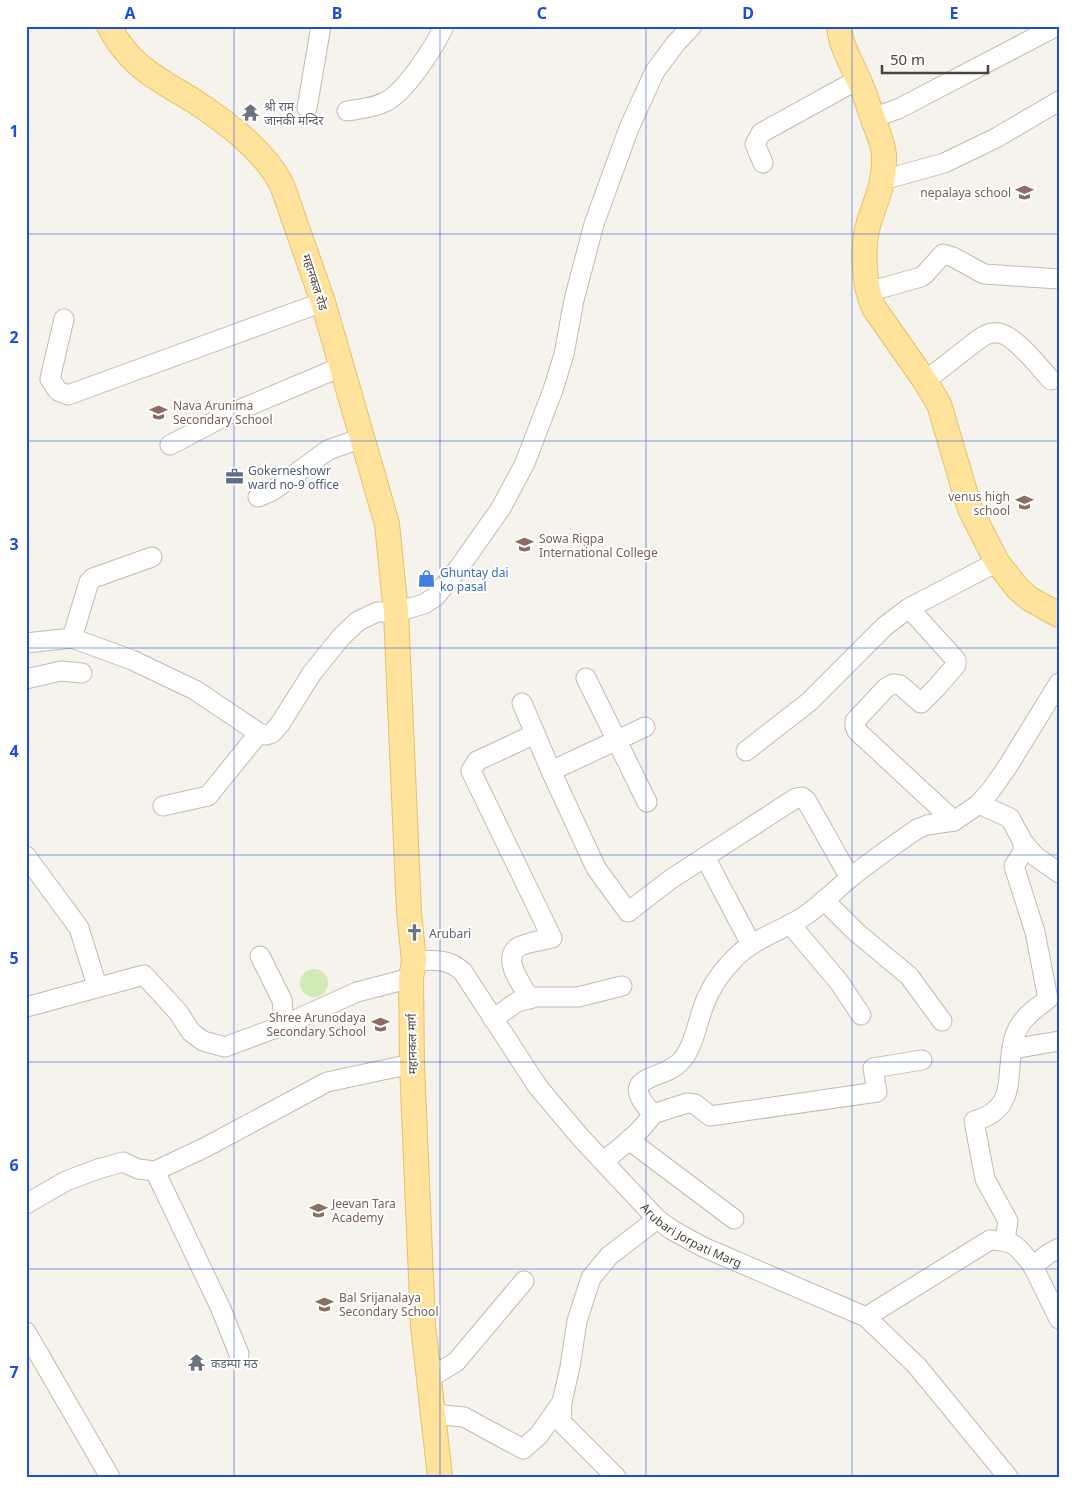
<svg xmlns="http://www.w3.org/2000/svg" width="1085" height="1503" viewBox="0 0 1085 1503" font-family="'Noto Sans','Noto Sans Devanagari',sans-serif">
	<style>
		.green { fill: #d2eab5 }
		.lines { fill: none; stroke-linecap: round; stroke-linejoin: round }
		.minor-casing { stroke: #c2bbae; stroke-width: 21 }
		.major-casing { stroke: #e6c16a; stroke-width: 26 }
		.minor { stroke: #fff; stroke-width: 19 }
		.major { stroke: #ffe39c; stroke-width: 24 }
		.grid { fill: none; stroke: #1d4ed8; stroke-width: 1; stroke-opacity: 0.55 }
		.labels { text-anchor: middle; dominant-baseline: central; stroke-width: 4; stroke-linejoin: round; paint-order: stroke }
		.worship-label { font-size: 12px; fill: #5b616d; stroke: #fff; text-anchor: start }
		.education-label { font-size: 12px; fill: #785e54; stroke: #fff; text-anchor: start }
		.street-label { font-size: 12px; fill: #4b4439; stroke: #fff }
		.service-label { font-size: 12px; fill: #4e5e75; stroke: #fff; text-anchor: start }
		.shop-label { font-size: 12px; fill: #366cbe; stroke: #fff; text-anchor: start }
		.neatline { fill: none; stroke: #1d4ed8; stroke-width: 2 }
		.grid-label { font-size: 16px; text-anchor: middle; font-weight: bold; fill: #1d4ed8 }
	</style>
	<rect width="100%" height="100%" fill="#f6f3ec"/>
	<path class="green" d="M300 983a14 14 0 1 1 28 0a14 14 0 1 1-28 0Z"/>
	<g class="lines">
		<defs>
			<g id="minor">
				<path d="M 307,108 L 321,26"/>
				<path d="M 347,111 C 359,109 374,108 385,102 C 405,93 435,46 444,26"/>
				<path d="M 872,118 L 898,109 L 1057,26"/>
				<path d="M 763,163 L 755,144 L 761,133 L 859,79"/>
				<path d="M 883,180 L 944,163 L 996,138 L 1059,101"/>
				<path d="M 868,292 L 921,277 L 925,274 L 943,254 L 953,257 L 984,274 L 1059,279"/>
				<path d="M 64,319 L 50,379 L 58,391 L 68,395 L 323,302"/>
				<path d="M 925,381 L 979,339 C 985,335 990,332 998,333 C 1014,334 1040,368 1051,380"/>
				<path d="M 170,445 L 227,415 L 341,367"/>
				<path d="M 258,497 L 272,491 L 328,450 L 362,438"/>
				<path d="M 909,608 L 956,660 L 956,665 L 937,687 L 921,703 L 900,685 L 893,684 L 886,688 L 855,721 L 855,726 L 857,731 L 954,821"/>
				<path d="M 72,638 L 89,582 L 93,578 L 152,557"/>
				<path d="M 26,643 L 72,638 L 132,660 L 195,690 L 259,733 L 266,735 L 272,733 L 280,724 L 312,673 L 341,637 L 358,621 L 377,612 L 396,612 L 424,604 L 435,597 L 458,569 L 501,508 L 525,463 L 553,390 L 564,354 L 574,300 L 594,224 L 629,128 L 655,71 L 676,43 L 692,26"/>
				<path d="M 586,678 L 647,802"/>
				<path d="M 26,679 L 61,671 L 82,673"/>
				<path d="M 522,703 L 551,771 L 596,868 L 628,912 L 671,879 L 796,798 L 802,797 L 806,800 L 850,878"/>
				<path d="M 746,751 L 809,702 L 885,626 L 909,608 L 997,562"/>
				<path d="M 551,771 L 645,727"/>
				<path d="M 979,804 L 1010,818 L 1023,842 L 1035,856 L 1059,873"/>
				<path d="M 163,806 L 208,796 L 259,733"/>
				<path d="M 26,856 L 79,928 L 97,986"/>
				<path d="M 705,857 L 751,944"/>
				<path d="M 824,900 L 856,932 L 909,976 L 942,1021"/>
				<path d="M 790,924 L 839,982 L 861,1015"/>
				<path d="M 260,956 L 282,1000 L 284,1025"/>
				<path id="s1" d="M 414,961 C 432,960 449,958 463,972 L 538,1087 L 581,1138 L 657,1219 L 672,1230 L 703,1247 L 866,1317 L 917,1366 L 1008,1477"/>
				<path d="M 530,999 C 523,986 502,961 517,948 C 523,943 544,940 552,938 L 471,771 L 477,761 L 535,734"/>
				<path d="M 26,1007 L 144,975 L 178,1012 L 191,1032 L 203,1041 L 225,1047 L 284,1025 L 357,992 L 411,978"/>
				<path d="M 493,1019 L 517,1002 L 535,997 L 578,997 L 622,986"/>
				<path d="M 1013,1049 L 1059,1041"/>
				<path d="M 653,1114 L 687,1103 L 695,1104 L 710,1116 L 877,1092 L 873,1068 L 922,1060"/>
				<path d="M 629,1140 L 734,1219"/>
				<path d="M 604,1161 C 621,1147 640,1133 653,1114 C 614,1073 663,1082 681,1061 C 694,1047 697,1023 704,1005 C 710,988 722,971 735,958 C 753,939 781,931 803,917 C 820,906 834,891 850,878 C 871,861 894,845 917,829 L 927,825 L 954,821 L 979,804 L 991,790 L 1006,769 L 1059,683"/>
				<path d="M 155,1171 L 221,1309 L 239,1354"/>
				<path d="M 26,1204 L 66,1181 L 98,1169 L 123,1162 L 138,1169 L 155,1171 L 206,1147 L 327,1082 L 397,1067 L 412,1065"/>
				<path d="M 1005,1240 L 1008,1221 L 985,1179 L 974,1121 C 1022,1108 1003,1070 1015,1035 C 1021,1018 1035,1009 1048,999 L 1035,932 L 1014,866 L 1023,852 L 1023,842"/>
				<path d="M 1033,1266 L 1059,1319"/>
				<path d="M 866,1317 L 990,1240 C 1016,1241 1017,1246 1033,1266 L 1048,1254 L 1059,1248"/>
				<path d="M 26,1332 L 110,1477"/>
				<path d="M 429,1378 L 456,1362 L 524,1281"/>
				<path d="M 432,1414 L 464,1417 L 523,1449 L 539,1435 L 562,1402"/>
				<path d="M 616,1477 L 561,1422 L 562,1402 L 570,1367 L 577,1321 L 591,1278 L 609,1256 L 657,1219"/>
			</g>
			<path id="major" d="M 109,26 C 129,66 158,79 194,101 C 226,122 264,150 282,185 L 323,302 L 387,524 L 396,612 L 409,912 L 414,961 L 411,978 L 412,1065 L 423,1325 L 440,1477
				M 839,26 C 841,49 855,69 863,90 C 867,99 869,109 873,119 C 877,131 883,142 884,155 C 885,183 877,197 869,222 C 862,244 863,286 874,308 L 925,381 L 939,404 L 970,509 L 997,562 L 1018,589 L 1030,599 L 1059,615"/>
		</defs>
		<use href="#minor" class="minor-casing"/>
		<use href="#major" class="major-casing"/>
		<use href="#minor" class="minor"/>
		<use href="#major" class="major"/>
	</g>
	<path class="grid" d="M 234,26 L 234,1477M 440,26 L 440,1477M 646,26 L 646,1477M 852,26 L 852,1477M 26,234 L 1059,234M 26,441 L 1059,441M 26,648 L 1059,648M 26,855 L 1059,855M 26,1062 L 1059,1062M 26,1269 L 1059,1269"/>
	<defs>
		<symbol id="temple-bare" viewBox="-9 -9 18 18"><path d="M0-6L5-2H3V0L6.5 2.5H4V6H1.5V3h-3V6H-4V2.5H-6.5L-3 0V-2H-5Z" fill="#6b7280" stroke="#fff" stroke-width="2.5" paint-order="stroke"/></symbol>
		<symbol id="school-bare" viewBox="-9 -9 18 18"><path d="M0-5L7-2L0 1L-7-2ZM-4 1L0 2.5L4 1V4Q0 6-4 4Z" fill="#8d6e63" stroke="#fff" stroke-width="2.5" paint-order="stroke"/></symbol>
		<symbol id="office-bare" viewBox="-9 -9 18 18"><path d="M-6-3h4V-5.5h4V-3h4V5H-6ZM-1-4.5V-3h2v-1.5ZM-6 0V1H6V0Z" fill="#5c6f8a" stroke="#fff" stroke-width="2.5" paint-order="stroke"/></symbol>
		<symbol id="university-bare" viewBox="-9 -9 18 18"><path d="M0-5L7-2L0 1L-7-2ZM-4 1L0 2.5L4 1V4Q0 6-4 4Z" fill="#8d6e63" stroke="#fff" stroke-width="2.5" paint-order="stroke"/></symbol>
		<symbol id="shop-bare" viewBox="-9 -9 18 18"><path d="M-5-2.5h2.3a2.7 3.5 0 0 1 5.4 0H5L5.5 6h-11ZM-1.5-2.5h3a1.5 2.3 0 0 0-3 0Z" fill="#3f7fe0" stroke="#fff" stroke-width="2.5" paint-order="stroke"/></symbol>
		<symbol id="church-bare" viewBox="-9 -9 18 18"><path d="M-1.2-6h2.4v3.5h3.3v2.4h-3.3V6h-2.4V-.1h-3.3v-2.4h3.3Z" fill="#6b7280" stroke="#fff" stroke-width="2.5" paint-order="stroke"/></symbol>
	</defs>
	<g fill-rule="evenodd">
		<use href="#temple-bare" x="238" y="100" width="25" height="25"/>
		<use href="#school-bare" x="1012" y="180" width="25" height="25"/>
		<use href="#school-bare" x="146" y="400" width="25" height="25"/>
		<use href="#office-bare" x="222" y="464" width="25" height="25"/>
		<use href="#school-bare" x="1012" y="490" width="25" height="25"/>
		<use href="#university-bare" x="512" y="532" width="25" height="25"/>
		<use href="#shop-bare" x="414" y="566" width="25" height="25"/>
		<use href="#church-bare" x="402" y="920" width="25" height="25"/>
		<use href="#school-bare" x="368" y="1012" width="25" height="25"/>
		<use href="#school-bare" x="306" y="1198" width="25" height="25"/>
		<use href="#school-bare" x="312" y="1292" width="25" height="25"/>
		<use href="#temple-bare" x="184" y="1350" width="25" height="25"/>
	</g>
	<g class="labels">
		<g class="worship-label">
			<text x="264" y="106">श्री राम<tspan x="264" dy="14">जानकी मन्दिर</tspan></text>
			<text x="429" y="933">Arubari</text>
			<text x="211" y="1363">कडम्पा मठ</text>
		</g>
		<g class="education-label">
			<text x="1011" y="192" text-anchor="end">nepalaya school</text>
			<text x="173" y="405">Nava Arunima<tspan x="173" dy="14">Secondary School</tspan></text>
			<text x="1010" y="496" text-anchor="end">venus high<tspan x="1010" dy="14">school</tspan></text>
			<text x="539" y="538">Sowa Rigpa<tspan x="539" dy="14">International College</tspan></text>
			<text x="366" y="1017" text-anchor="end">Shree Arunodaya<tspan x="366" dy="14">Secondary School</tspan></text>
			<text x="332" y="1203">Jeevan Tara<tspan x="332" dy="14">Academy</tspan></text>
			<text x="339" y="1297">Bal Srijanalaya<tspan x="339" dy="14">Secondary School</tspan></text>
		</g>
		<g class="street-label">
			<text transform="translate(315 282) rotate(72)">महानकल रोड</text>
			<text transform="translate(412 1044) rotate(-91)">महानकल मार्ग</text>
			<text stroke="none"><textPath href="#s1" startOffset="405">Arubari Jorpati Marg</textPath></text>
		</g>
		<g class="service-label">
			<text x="248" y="470">Gokerneshowr<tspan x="248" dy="14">ward no-9 office</tspan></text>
		</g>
		<g class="shop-label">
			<text x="440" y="572">Ghuntay dai<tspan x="440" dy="14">ko pasal</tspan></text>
		</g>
	</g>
	<rect width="1085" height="1503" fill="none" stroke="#ffffff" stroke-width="55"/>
	<path d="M882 65v8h106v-8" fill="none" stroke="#4b4439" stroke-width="2.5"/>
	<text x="890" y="65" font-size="15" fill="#4b4439" stroke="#ffffff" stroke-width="4" paint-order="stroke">50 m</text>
	<rect x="28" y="28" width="1030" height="1448" class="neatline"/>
	<g class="grid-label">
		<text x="130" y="19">A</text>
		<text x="337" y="19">B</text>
		<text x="542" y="19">C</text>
		<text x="748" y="19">D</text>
		<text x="954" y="19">E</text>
		<text x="14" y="137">1</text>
		<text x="14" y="343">2</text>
		<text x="14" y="550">3</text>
		<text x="14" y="757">4</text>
		<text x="14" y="964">5</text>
		<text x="14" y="1171">6</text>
		<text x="14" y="1378">7</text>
	</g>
</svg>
